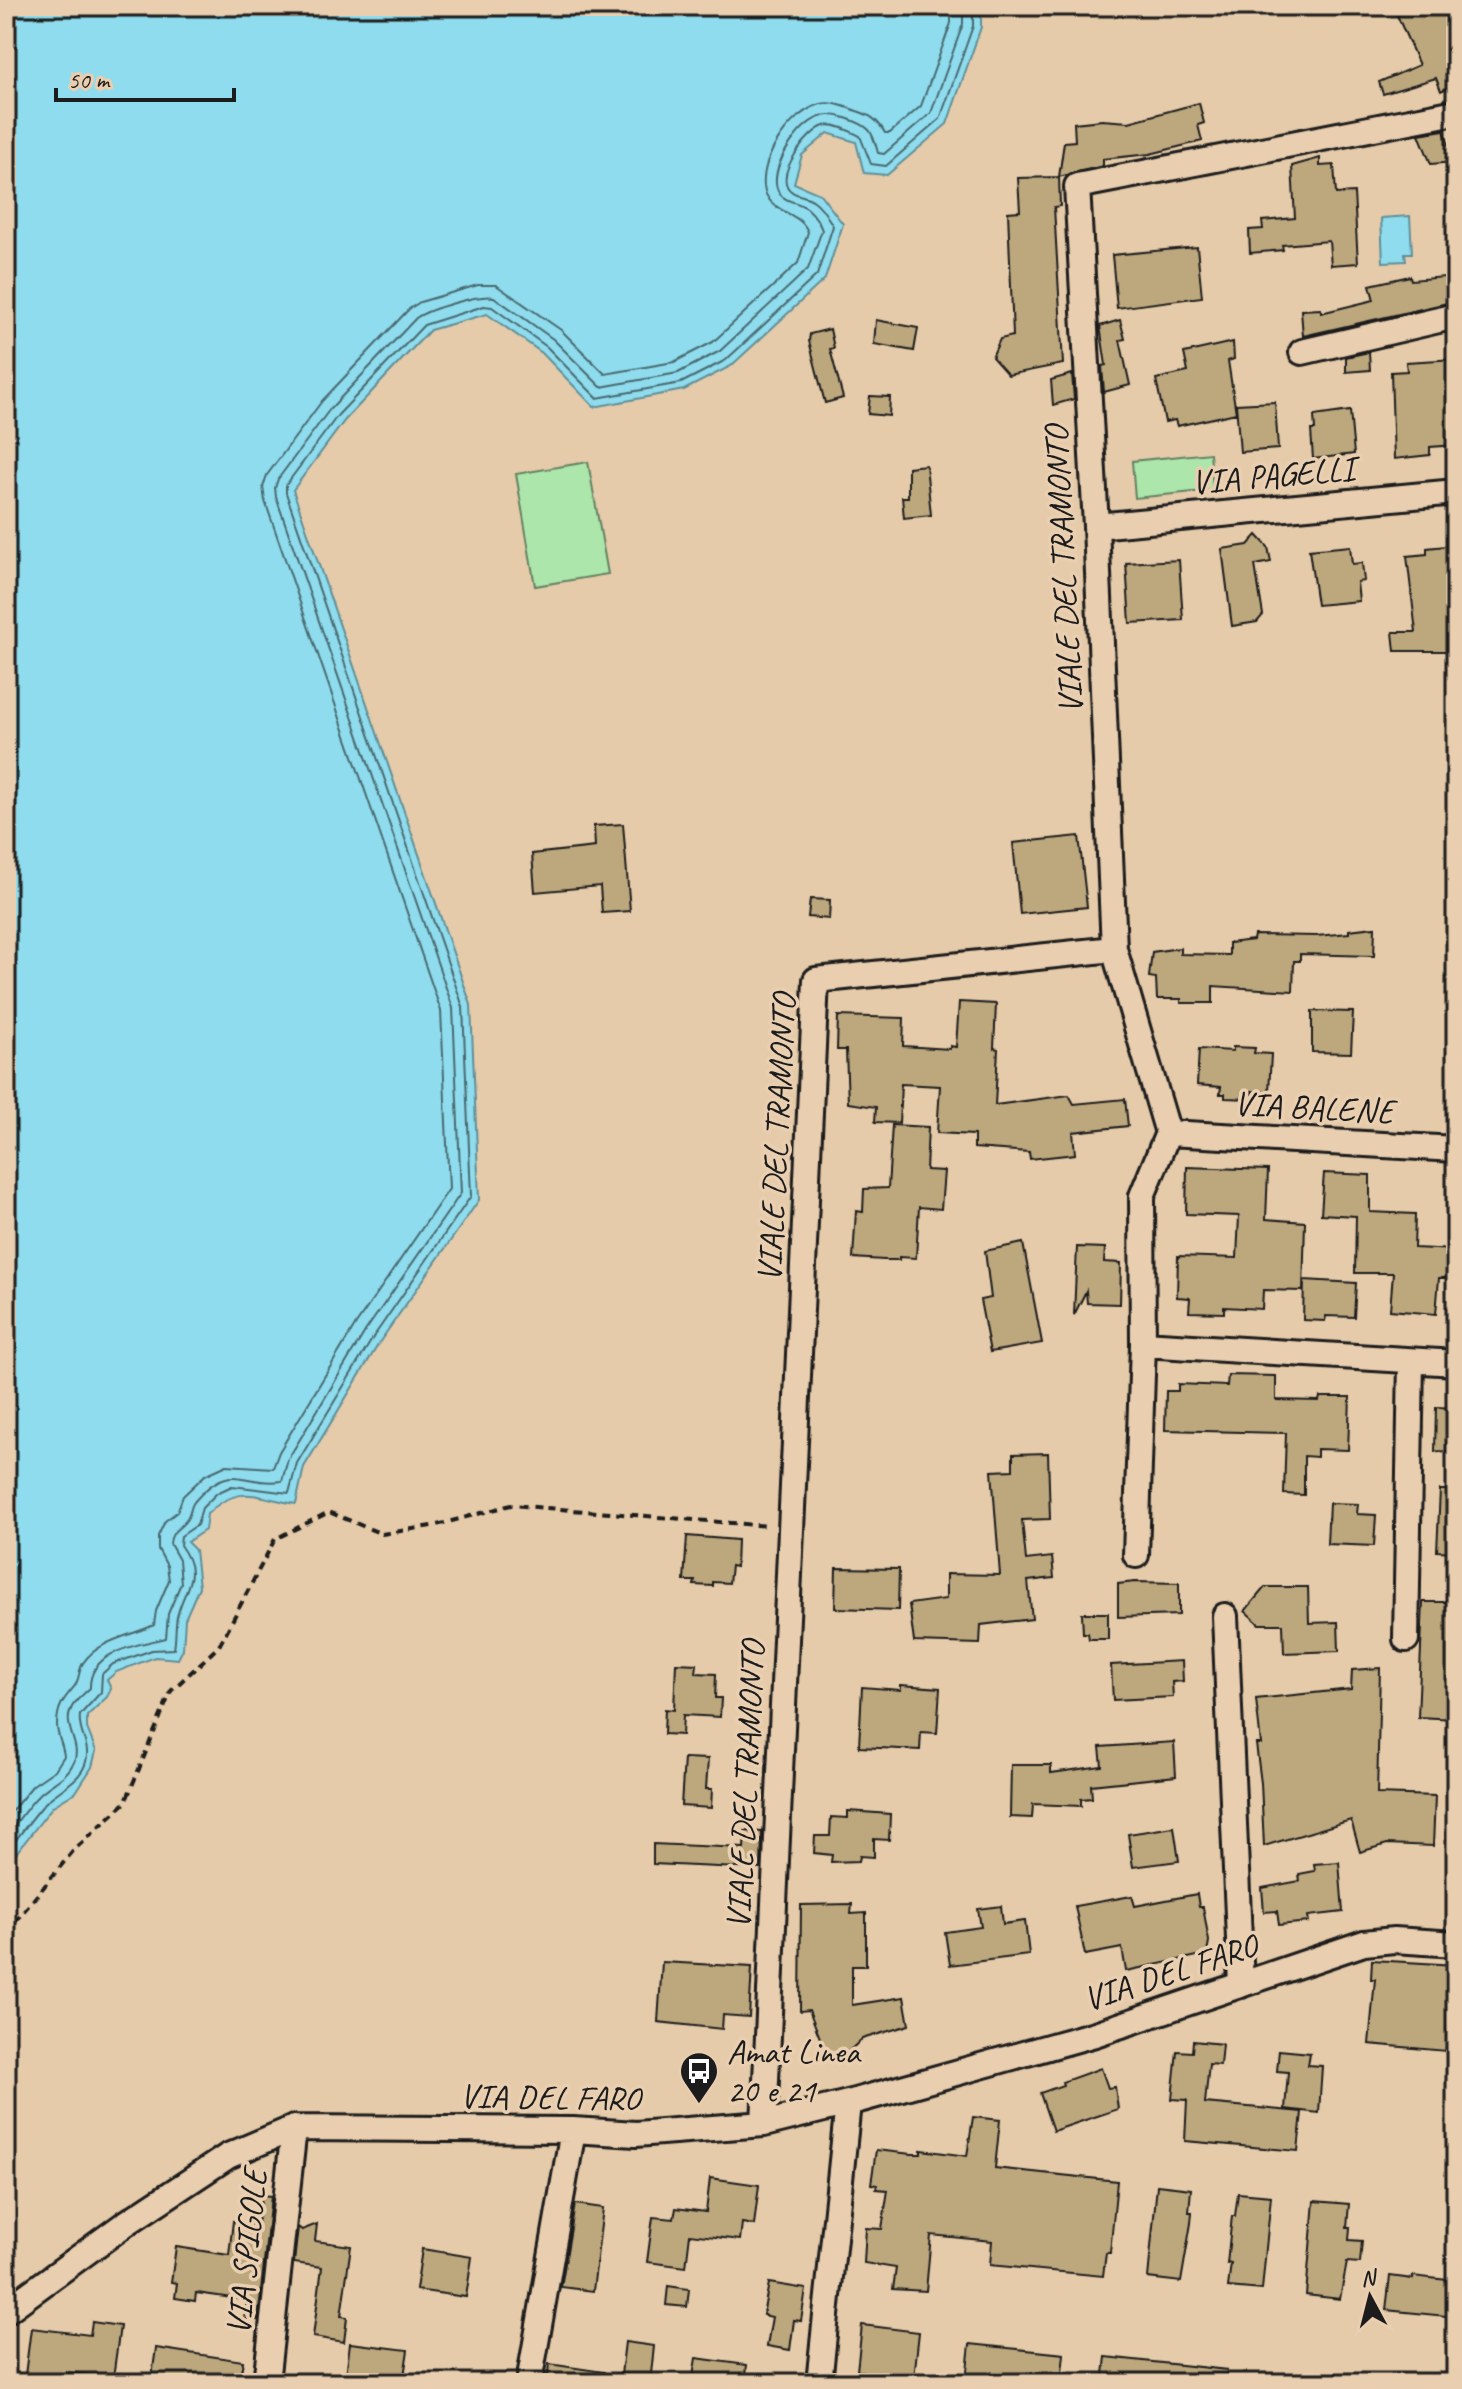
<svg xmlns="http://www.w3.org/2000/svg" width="1462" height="2389" viewBox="0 0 1462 2389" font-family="Caveat,sans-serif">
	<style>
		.green { fill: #ace6aa; stroke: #648163; stroke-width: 2 }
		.water { fill: #8edced; stroke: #608f99; stroke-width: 2 }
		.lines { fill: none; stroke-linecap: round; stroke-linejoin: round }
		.shore { stroke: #4a6970; stroke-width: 2 }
		.building { fill: #bda87e; stroke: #1c1c1c; stroke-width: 2 }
		.street-casing { stroke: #1c1c1c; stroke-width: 30 }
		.path { stroke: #1c1c1c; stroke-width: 4; stroke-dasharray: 8 6; stroke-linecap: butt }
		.street { stroke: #e9ceb0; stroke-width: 24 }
		.labels { text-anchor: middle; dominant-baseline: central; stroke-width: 7; stroke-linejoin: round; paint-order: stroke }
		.street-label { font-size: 34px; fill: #1c1c1c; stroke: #e9ceb0 }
		.poi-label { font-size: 34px; fill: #1c1c1c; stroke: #e9ceb0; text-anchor: start }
	</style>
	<rect width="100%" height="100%" fill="#e5cba9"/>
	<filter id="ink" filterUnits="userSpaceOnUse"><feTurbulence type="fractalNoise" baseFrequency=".0125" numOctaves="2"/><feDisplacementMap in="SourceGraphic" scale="16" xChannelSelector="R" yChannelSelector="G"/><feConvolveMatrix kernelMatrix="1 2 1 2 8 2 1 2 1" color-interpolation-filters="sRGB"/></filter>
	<g filter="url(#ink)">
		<path class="green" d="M 1210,453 L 1213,490 L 1135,498 L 1132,461 Z
			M 588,462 L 608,574 L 535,586 L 516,474 Z"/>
		<path class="water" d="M 6,6 L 981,6 L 981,27 L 947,124 L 887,175 L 864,173 L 856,142 L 828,133 L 802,155 L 794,183 L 820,194 L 843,224 L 825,279 L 731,366 L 684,390 L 594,407 L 542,353 L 487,314 L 430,330 L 345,420 L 293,490 L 471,1005 L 479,1200 L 381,1340 L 304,1467 L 296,1504 C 255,1497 239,1483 207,1514 L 205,1530 L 187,1542 L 195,1550 L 199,1587 L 185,1619 L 183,1649 L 178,1659 L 155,1657 L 116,1672 L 107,1680 L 111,1689 L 107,1697 L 87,1716 L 87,1728 L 96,1751 L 92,1767 L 76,1792 L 53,1806 L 6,1866 Z
			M 1410,216 L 1412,253 L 1405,253 L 1406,261 L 1383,262 L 1381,218 Z"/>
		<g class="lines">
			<path class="shore" d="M 6,1818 L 33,1785 L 55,1770 L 64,1756 C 63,1745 57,1737 57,1725 C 57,1707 63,1700 74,1687 C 80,1680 78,1671 83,1663 C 98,1640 131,1636 154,1625 L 156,1611 L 169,1580 L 167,1566 L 158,1549 L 158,1536 L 165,1521 L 177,1512 L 183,1496 L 205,1475 L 227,1465 L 273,1468 L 279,1452 L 356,1324 L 449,1189 L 441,1011 L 265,501 L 263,487 L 267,475 L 322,401 L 409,309 L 420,302 L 478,285 L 496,285 L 561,330 L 605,374 L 674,362 L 713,342 L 798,263 L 808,232 C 800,210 767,214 764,186 C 761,156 792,111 821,104 C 833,101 845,107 857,111 C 870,115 878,120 885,133 L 890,133 L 921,106 L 951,23 L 951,6
				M 6,1837 C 17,1823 28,1804 42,1792 C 55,1781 66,1778 74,1762 C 82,1744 61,1726 72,1707 C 76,1700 84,1694 90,1688 C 89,1650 139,1645 166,1638 L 168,1614 L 181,1583 L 179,1560 L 170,1544 C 171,1529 180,1530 187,1519 C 191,1514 190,1507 194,1502 C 231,1458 243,1487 282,1481 L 288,1459 L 366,1330 L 461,1193 L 453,1008 L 276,497 L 275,488 L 278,479 L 330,409 L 416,318 C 429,309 479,294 494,297 L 553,339 L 601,387 L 678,373 L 720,351 L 808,269 L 822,230 C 820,224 814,214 808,209 C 797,200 778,203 776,184 C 774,161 800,122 823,116 C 834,112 861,122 869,130 C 874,136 876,146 878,153 L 884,154 L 931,113 L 963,24 L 963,6
				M 6,1853 C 19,1836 31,1819 45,1803 C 59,1788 89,1779 87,1751 C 86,1738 78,1731 80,1715 L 101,1692 L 102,1674 L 113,1664 L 152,1650 L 174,1649 C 176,1639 175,1627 177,1617 C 184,1586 203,1577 180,1545 L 181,1536 L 197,1525 L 202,1508 L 217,1493 L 232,1486 L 289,1493 L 297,1463 L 374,1336 L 471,1196 L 463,1007 L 286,493 L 286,485 L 338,415 L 424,325 L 484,306 L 492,307 L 547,347 L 597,398 L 681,383 L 726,360 L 817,275 L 833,226 C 828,218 822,206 814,201 C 807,195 791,196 787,186 C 779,169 809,131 824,126 C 834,122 852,132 860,136 L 871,164 L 886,166 L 940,119 L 973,26 L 973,6"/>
		</g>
		<path class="building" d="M 1393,6 L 1456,6 L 1456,84 L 1441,91 L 1436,78 L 1383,94 L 1379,82 L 1419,65 Z
			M 1199,103 L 1204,123 L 1198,125 L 1202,141 L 1150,154 L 1103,159 L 1103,166 L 1059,177 L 1064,142 L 1075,141 L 1074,123 L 1102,120 L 1129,122 Z
			M 1444,130 L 1454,162 L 1431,164 L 1419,134 Z
			M 1320,158 L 1320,166 L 1334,165 L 1336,194 L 1354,193 L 1358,263 L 1331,265 L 1329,241 L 1282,245 L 1283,250 L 1250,253 L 1249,230 L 1263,229 L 1262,221 L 1295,218 L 1292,166 Z
			M 1059,177 L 1060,206 L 1054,207 L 1063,364 L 1008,375 L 992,357 L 1000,339 L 1013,336 L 1008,212 L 1020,211 L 1018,178 Z
			M 1197,247 L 1202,297 L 1117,308 L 1112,255 Z
			M 1410,276 L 1411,280 L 1456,276 L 1456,301 L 1303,336 L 1301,310 L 1321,309 L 1321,313 L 1374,300 L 1370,285 Z
			M 876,320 L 918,328 L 914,351 L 874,344 Z
			M 1120,320 L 1125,339 L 1120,340 L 1130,385 L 1104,392 L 1102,366 L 1106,365 L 1100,326 Z
			M 830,329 L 834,348 L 830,349 L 843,398 L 825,403 L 809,341 L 810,334 Z
			M 1233,342 L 1234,359 L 1228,361 L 1236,413 L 1177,426 L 1175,420 L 1165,422 L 1156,379 L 1188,372 L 1184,353 Z
			M 1369,352 L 1370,370 L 1346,372 L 1346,357 Z
			M 1456,359 L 1456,445 L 1430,447 L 1430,455 L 1394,459 L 1391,372 L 1407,371 L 1406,362 Z
			M 1072,374 L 1074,399 L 1053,405 L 1051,380 Z
			M 870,396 L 890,397 L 889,416 L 868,414 Z
			M 1275,402 L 1278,449 L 1240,452 L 1236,404 Z
			M 1350,411 L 1354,454 L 1313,459 L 1311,430 L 1315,430 L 1314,416 Z
			M 926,465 L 931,515 L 904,518 L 902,497 L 908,497 L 908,467 Z
			M 1257,535 L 1268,547 L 1271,562 L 1255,565 L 1263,615 L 1257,622 L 1232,626 L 1222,549 L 1248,545 Z
			M 1456,545 L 1456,584 L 1452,584 L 1456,651 L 1395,651 L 1393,632 L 1416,632 L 1407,556 L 1427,554 L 1427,548 Z
			M 1350,546 L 1352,564 L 1362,563 L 1364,581 L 1357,582 L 1359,601 L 1317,605 L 1309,550 Z
			M 1179,560 L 1183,620 L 1130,623 L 1126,563 Z
			M 623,824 L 630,911 L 602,913 L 600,886 L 535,892 L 532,854 L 595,847 L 594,826 Z
			M 1079,836 L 1087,907 L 1020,914 L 1013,843 Z
			M 810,899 L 830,900 L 829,919 L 808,917 Z
			M 1375,927 L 1374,956 L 1300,954 L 1300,961 L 1294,961 L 1293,991 L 1213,986 L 1213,1003 L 1181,1003 L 1181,999 L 1157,999 L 1156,978 L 1149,977 L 1152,952 L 1180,948 L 1180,954 L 1229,955 L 1229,943 L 1253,940 L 1254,935 L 1316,936 L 1349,933 L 1349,930 Z
			M 959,1002 L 996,1004 L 994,1048 L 998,1049 L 995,1105 L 1069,1095 L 1074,1104 L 1125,1099 L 1128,1126 L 1073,1132 L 1075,1154 L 1030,1159 L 1029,1152 L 974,1148 L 974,1135 L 937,1133 L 940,1086 L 901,1084 L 899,1123 L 875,1122 L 876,1107 L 848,1103 L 846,1050 L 837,1050 L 838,1016 L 904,1018 L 903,1046 L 950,1049 L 950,1046 L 956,1047 Z
			M 1312,1011 L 1353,1012 L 1351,1053 L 1312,1052 Z
			M 1233,1047 L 1255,1048 L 1254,1053 L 1271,1054 L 1269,1092 L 1252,1091 L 1251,1099 L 1225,1098 L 1225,1094 L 1220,1094 L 1221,1087 L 1197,1085 L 1199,1049 L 1233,1051 Z
			M 892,1125 L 928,1127 L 926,1170 L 944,1171 L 941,1209 L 919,1207 L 916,1258 L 899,1257 L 899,1260 L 884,1260 L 853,1258 L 856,1211 L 863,1212 L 864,1189 L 888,1188 Z
			M 1187,1167 L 1268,1170 L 1266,1219 L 1305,1222 L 1303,1291 L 1263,1290 L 1262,1309 L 1224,1307 L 1224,1313 L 1189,1312 L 1190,1298 L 1177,1297 L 1178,1256 L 1237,1258 L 1239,1216 L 1186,1214 Z
			M 1324,1173 L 1370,1175 L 1370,1212 L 1415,1214 L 1414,1248 L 1455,1250 L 1455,1278 L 1439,1278 L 1436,1314 L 1390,1310 L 1393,1273 L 1355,1273 L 1356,1216 L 1321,1214 Z
			M 1023,1243 L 1042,1343 L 990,1352 L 980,1300 L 991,1298 L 985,1251 Z
			M 1077,1247 L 1105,1248 L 1104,1262 L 1121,1263 L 1120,1304 L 1087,1303 L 1086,1291 L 1074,1315 Z
			M 1304,1280 L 1356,1283 L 1354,1317 L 1326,1316 L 1325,1321 L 1303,1320 Z
			M 1228,1375 L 1276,1376 L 1276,1400 L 1319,1401 L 1320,1397 L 1350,1397 L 1348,1450 L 1317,1449 L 1317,1457 L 1304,1456 L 1304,1495 L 1284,1494 L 1286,1433 L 1165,1430 L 1166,1391 L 1178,1391 L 1178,1384 L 1227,1386 Z
			M 1436,1407 L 1456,1408 L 1456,1452 L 1435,1451 Z
			M 1048,1453 L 1050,1519 L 1022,1520 L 1026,1560 L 1052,1557 L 1054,1578 L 1028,1581 L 1032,1619 L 981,1625 L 980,1644 L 914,1642 L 909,1604 L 946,1599 L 946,1574 L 1000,1575 L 992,1471 L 1013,1470 L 1013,1454 Z
			M 1440,1490 L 1456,1490 L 1456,1552 L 1437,1551 Z
			M 1329,1503 L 1358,1504 L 1357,1514 L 1376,1515 L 1374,1546 L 1327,1544 Z
			M 687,1536 L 737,1540 L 736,1567 L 731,1566 L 729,1583 L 713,1582 L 713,1586 L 694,1585 L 695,1581 L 684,1581 Z
			M 836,1568 L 899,1569 L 898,1610 L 835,1608 Z
			M 1135,1582 L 1179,1583 L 1179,1615 L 1118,1617 L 1118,1584 Z
			M 1265,1587 L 1308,1587 L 1309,1623 L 1338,1622 L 1339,1651 L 1284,1653 L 1283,1624 L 1259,1624 L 1245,1611 Z
			M 1423,1602 L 1456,1602 L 1455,1719 L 1418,1717 Z
			M 1082,1613 L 1108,1613 L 1108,1639 L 1089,1639 L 1088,1633 L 1083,1633 Z
			M 1182,1661 L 1183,1681 L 1172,1682 L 1173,1697 L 1113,1700 L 1111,1665 Z
			M 676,1663 L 697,1664 L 696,1673 L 716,1674 L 715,1698 L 721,1698 L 720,1717 L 683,1715 L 682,1735 L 664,1734 L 665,1709 L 674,1710 Z
			M 1380,1668 L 1377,1794 L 1435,1796 L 1433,1846 L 1387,1844 L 1360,1852 L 1351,1820 L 1264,1846 L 1261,1783 L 1256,1744 L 1261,1744 L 1256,1699 L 1351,1689 L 1352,1670 Z
			M 901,1685 L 940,1688 L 937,1733 L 921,1732 L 920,1750 L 859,1747 L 862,1687 L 901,1690 Z
			M 1174,1742 L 1176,1776 L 1091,1785 L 1092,1798 L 1081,1799 L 1081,1806 L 1033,1804 L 1032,1818 L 1010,1817 L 1011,1765 L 1051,1765 L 1051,1773 L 1102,1766 L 1100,1747 Z
			M 684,1758 L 708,1759 L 706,1789 L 712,1789 L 711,1808 L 681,1806 Z
			M 848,1811 L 890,1814 L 889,1840 L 874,1839 L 874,1857 L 860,1856 L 859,1861 L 831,1862 L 832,1855 L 814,1853 L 815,1836 L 830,1836 L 831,1817 L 848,1818 Z
			M 1174,1827 L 1179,1861 L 1133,1867 L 1128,1834 Z
			M 745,1831 L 762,1832 L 761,1869 L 653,1864 L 653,1844 L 744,1848 Z
			M 1339,1862 L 1343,1912 L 1308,1916 L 1309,1922 L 1279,1925 L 1277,1911 L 1264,1912 L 1262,1888 L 1300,1881 L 1299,1874 L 1315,1871 L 1314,1864 Z
			M 1197,1894 L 1199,1907 L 1203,1907 L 1209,1941 L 1207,1954 L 1126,1971 L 1122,1948 L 1085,1955 L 1075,1906 L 1132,1896 L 1135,1906 Z
			M 852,1904 L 851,1914 L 866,1913 L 866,1966 L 852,1966 L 852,2005 L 904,1997 L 909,2025 L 862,2039 L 843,2057 L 838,2053 L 827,2056 L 809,2010 L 800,2011 L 801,1905 Z
			M 1001,1906 L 1003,1924 L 1025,1921 L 1029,1955 L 950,1965 L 945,1932 L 981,1927 L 978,1909 Z
			M 1372,1960 L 1456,1965 L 1456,2025 L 1448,2024 L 1446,2051 L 1369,2044 L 1375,1979 L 1371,1979 Z
			M 662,1962 L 752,1967 L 749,2017 L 723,2015 L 722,2029 L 658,2022 Z
			M 1193,2041 L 1222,2044 L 1220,2065 L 1209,2064 L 1205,2103 L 1302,2112 L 1298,2151 L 1185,2141 L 1187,2100 L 1172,2099 L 1177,2051 L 1192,2052 Z
			M 1279,2050 L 1310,2053 L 1308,2065 L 1322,2066 L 1319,2113 L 1285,2109 L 1288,2072 L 1277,2071 Z
			M 1101,2068 L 1108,2088 L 1115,2087 L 1118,2109 L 1053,2131 L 1040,2093 L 1063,2085 L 1062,2082 Z
			M 973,2117 L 1000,2120 L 995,2168 L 1117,2181 L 1110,2253 L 1106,2253 L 1103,2276 L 990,2265 L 992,2241 L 931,2235 L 926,2291 L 893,2289 L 896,2268 L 864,2263 L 866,2228 L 882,2229 L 888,2190 L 876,2189 L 877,2185 L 871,2184 L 876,2150 L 912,2154 L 921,2154 L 921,2150 L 967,2156 Z
			M 710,2178 L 759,2185 L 754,2225 L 742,2223 L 740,2240 L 690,2234 L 686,2267 L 647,2262 L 653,2217 L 674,2219 L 676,2208 L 706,2212 Z
			M 1157,2185 L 1191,2189 L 1189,2212 L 1192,2212 L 1191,2223 L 1181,2282 L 1148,2278 Z
			M 1238,2193 L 1271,2196 L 1262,2290 L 1228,2287 L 1231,2263 L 1227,2264 L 1232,2216 L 1235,2216 Z
			M 262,2195 L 271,2196 L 258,2320 L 244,2319 L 247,2300 L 196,2293 L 195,2301 L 175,2298 L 177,2283 L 171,2282 L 176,2247 L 229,2255 L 233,2221 L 257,2225 Z
			M 1314,2201 L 1349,2204 L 1347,2227 L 1350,2227 L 1349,2240 L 1362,2241 L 1360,2263 L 1347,2262 L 1340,2299 L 1306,2295 Z
			M 575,2204 L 603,2208 L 593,2291 L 561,2287 Z
			M 317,2224 L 315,2241 L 351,2246 L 341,2316 L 347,2317 L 344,2342 L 313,2337 L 322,2267 L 294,2263 L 298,2227 L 302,2230 Z
			M 422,2249 L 472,2257 L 466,2297 L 416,2290 Z
			M 1390,2276 L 1413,2279 L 1413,2276 L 1456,2281 L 1456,2317 L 1386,2310 Z
			M 769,2283 L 806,2289 L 801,2321 L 794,2320 L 790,2350 L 767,2346 L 772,2317 L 763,2315 Z
			M 668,2286 L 689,2289 L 687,2307 L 666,2305 Z
			M 92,2322 L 120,2326 L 113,2378 L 67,2372 L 65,2383 L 24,2383 L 31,2328 L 90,2335 Z
			M 862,2325 L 919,2332 L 914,2378 L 857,2371 Z
			M 625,2342 L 654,2346 L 650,2383 L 620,2383 Z
			M 350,2343 L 408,2350 L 403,2383 L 345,2383 Z
			M 970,2344 L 1064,2354 L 1061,2383 L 992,2383 L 966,2380 Z
			M 156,2348 L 243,2361 L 239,2383 L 151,2383 Z
			M 1106,2357 L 1227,2370 L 1226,2383 L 1103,2383 Z
			M 696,2358 L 747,2365 L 745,2383 L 692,2383 Z
			M 549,2364 L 604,2372 L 603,2383 L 547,2383 Z"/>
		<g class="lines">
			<defs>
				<path id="street" d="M 1302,352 L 1456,316
					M 1096,526 L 1456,492
					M 1114,949 L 1168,1133 L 1142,1196 L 1143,1344 L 1136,1555
					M 1168,1133 L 1456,1149
					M 1143,1344 L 1456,1363
					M 1225,1616 L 1241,1985
					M 1406,1639 L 1411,1361
					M 764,2124 L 816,980 L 1114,949 L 1096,526 L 1077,186 L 1456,112
					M 6,2311 L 125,2224 L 228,2156 L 294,2128 L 573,2130 L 636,2134 L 764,2124 L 848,2103 L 1095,2034 L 1364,1943 L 1394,1940 L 1456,1944
					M 266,2383 L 294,2128
					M 529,2383 L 573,2130
					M 819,2383 L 848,2103"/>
			</defs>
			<use href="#street" class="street-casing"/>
			<path class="path" d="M 6,1933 L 74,1850 L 125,1803 L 171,1691 L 219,1646 L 275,1539 L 329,1512 L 382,1534 L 437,1525 L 511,1505 L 769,1526"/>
			<use href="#street" class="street"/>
		</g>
	</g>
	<defs>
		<symbol id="bus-pin" viewBox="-11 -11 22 30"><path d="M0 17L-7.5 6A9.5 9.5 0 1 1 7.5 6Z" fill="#1c1c1c" stroke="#e9ceb0"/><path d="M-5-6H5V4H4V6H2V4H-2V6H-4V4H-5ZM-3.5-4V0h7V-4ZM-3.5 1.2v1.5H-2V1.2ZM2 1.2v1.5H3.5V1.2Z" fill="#fff"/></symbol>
	</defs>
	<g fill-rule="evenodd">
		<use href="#bus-pin" x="677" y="2049" width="44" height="60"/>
	</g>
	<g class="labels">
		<g class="street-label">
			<text transform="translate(1273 475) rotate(-5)">VIA PAGELLI</text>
			<text transform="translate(1063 570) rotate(-93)">VIALE DEL TRAMONTO</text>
			<text transform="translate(1314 1107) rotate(3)">VIA BALENE</text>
			<text transform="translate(776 1138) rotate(-87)">VIALE DEL TRAMONTO</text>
			<text transform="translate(745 1785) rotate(-87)">VIALE DEL TRAMONTO</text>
			<text transform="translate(1170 1972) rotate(-18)">VIA DEL FARO</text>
			<text transform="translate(550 2097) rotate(1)">VIA DEL FARO</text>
			<text transform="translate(246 2252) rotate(-84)">VIA SPIGOLE</text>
		</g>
		<g class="poi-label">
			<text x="727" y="2051">Amat Linea<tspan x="727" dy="39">20 e 21</tspan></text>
		</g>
	</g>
	<rect width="1462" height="2389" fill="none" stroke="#e9ceb0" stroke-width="32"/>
	<rect x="16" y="16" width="1430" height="2357" fill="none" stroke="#1c1c1c" stroke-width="3" filter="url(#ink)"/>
	<g transform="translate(1370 2297) rotate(353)" stroke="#e9ceb0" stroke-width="6" paint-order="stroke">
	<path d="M0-6L14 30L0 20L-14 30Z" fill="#1c1c1c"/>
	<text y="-12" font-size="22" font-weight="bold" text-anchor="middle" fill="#1c1c1c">N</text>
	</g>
	<path d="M56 88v12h178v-12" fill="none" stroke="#1c1c1c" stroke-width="4"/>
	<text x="68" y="88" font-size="24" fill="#1c1c1c" stroke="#e9ceb0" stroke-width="6" paint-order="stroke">50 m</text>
</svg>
